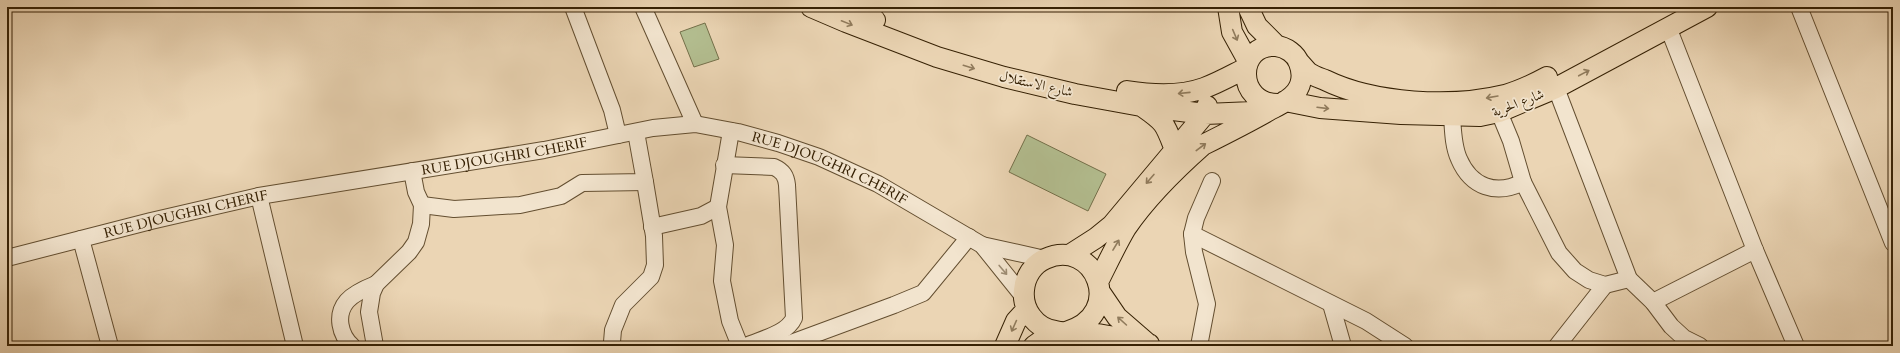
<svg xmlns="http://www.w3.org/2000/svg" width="1900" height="353" viewBox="0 0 1900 353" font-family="Cardo,Amiri,serif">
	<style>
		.green { fill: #b3be90; stroke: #74704a }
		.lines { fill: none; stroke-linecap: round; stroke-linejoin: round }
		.minor-casing { stroke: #634e30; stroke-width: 18 }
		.major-casing { stroke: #362104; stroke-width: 22 }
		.minor { stroke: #f2e4ce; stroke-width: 16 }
		.major { stroke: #ebd5b4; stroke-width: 20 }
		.oneway { stroke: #907b5c }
		.oneway2 { stroke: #9d8c73 }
		.labels { text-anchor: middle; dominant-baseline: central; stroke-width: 3.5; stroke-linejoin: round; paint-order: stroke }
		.street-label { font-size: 14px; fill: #362104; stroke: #f2e4ce }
	</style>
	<rect width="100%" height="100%" fill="#ebd5b4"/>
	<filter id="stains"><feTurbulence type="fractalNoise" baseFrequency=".005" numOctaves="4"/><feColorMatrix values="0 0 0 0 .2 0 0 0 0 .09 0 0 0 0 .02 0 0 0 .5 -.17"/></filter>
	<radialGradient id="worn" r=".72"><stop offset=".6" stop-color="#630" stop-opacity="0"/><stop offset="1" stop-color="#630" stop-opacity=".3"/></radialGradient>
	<path class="green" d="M 705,23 L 719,59 L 694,67 L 680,32 Z
		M 1027,135 L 1106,174 L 1088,211 L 1009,172 Z"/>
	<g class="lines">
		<defs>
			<g id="minor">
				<path d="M 573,7 L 612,110 L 618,135"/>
				<path d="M 643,7 L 695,124"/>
				<path d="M 1799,7 L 1893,243"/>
				<path d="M 1668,27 L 1755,250 L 1796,346"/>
				<path d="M 1556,88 L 1629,279 L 1653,302 L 1671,326 L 1684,338 L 1700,346"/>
				<path d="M 1499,112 L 1511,141 L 1523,182 L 1559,253 L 1575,271 L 1589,280 L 1605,285 L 1629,279"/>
				<path d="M 1452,116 C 1453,130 1453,146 1459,159 C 1471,187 1496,196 1523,182"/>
				<path d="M 731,131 L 718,207 L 725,245 L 722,281 L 730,321 L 740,346"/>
				<path d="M 724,165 L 774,167 C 783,171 786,176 787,185 L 794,318 C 787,334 761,339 746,346"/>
				<path d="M 259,196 L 295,346"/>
				<path d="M 422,205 L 454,209 L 520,205 L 561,196 L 582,183 L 645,182 L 636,132"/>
				<path d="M 652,227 L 701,216 L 718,207"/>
				<path d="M 1192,234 L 1366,321 L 1405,346"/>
				<path d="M 81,239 L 110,346"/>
				<path d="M 982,245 L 1045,259"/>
				<path id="s1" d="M 7,258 L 151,221 L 259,196 L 544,150 L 653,128 L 695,124 L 738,132 L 778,143 L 819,157 L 878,184 L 982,245 L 1023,296"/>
				<path d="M 1653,302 L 1755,250"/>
				<path d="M 1331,304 L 1343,346"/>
				<path d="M 352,346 C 340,335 335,315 347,301 C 354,293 366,288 376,284"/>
				<path d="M 375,346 L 369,312 L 372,293 L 376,284 L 409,252 L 416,242 L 421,224 L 422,205 L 416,192 L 412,171"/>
				<path d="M 613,346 L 612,342 L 613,330 L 623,305 L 651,277 L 655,265 L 654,236 L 645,182"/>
				<path d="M 783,346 L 894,305 L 923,293 L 969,237"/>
				<path d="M 1199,346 L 1207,304 L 1194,252 L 1192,234 L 1196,218 L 1212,181"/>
				<path d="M 1557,346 L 1605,285"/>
			</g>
			<path id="major" d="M 811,7 L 846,22 L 937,57 L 1004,77 L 1075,94 L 1141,106 L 1205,114 L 1253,112 L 1270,104
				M 846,7 L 875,20
				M 1228,7 L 1232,32 L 1248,61
				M 1248,7 L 1257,26 L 1277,46
				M 1298,61 C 1301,64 1305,69 1308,72 C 1313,76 1320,78 1325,80 C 1374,104 1452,108 1505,95 C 1519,91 1534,84 1547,77
				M 1127,91 C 1152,95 1179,97 1204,88 C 1218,83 1232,75 1246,68
				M 1285,101 L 1320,108 L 1401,114 L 1480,116 L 1499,112 L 1556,88 L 1707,7
				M 1143,107 C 1166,123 1165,124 1175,150
				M 1071,254 L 1096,238 L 1112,225 L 1205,114 L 1207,106
				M 1099,280 C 1108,262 1116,245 1126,228 C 1145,200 1177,168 1203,145 C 1225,134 1247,123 1268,111 C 1277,106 1289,101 1296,92 C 1302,84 1303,73 1299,63 C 1296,54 1286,47 1276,46 C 1236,43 1235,105 1279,104
				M 1100,292 L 1117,317 L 1147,343
				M 1066,332 C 1128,314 1094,236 1045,259 C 1033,264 1025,277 1024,290 C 1022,309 1035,328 1055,331 C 1068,334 1082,332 1095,334 C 1113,336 1131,340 1149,344
				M 1005,346 L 1016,321 L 1027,309
				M 1034,346 L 1055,331"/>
		</defs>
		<use href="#minor" class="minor-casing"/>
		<use href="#major" class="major-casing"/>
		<use href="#minor" class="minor"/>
		<use href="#major" class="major"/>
	</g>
	<defs><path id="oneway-shaft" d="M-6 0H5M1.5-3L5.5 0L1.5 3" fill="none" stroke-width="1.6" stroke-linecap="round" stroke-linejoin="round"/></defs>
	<g class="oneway">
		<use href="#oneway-shaft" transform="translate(847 23) rotate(22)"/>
		<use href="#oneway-shaft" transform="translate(1235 35) rotate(67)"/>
		<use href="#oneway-shaft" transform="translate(969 67) rotate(17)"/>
		<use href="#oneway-shaft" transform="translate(1584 73) rotate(-28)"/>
		<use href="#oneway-shaft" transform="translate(1184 93) rotate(174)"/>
		<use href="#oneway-shaft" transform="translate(1492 97) rotate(170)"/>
		<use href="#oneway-shaft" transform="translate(1323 108) rotate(7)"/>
		<use href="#oneway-shaft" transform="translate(1201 147) rotate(-37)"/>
		<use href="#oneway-shaft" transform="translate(1150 179) rotate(131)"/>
		<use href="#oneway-shaft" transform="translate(1116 245) rotate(-59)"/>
		<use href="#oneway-shaft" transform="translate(1122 321) rotate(-138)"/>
		<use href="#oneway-shaft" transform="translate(1014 326) rotate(114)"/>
	</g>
	<use class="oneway2" href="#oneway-shaft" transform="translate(1003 270) rotate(50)"/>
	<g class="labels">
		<g class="street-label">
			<text transform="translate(1036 84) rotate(13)">شارع الاستقلال</text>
			<text transform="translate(1518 103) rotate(-21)">شارع الحرية</text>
			<text stroke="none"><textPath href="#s1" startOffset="508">RUE DJOUGHRI CHERIF</textPath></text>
			<text stroke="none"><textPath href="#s1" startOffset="844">RUE DJOUGHRI CHERIF</textPath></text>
			<text stroke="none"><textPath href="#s1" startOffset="184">RUE DJOUGHRI CHERIF</textPath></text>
		</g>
	</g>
	<rect width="1900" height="353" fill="none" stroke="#ebd5b4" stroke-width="24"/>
	<rect x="8" y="8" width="1884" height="337" fill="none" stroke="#362104" stroke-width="2"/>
	<rect x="12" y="12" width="1876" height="329" fill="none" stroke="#362104"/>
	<rect width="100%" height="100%" filter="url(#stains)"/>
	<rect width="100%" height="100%" fill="url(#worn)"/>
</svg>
